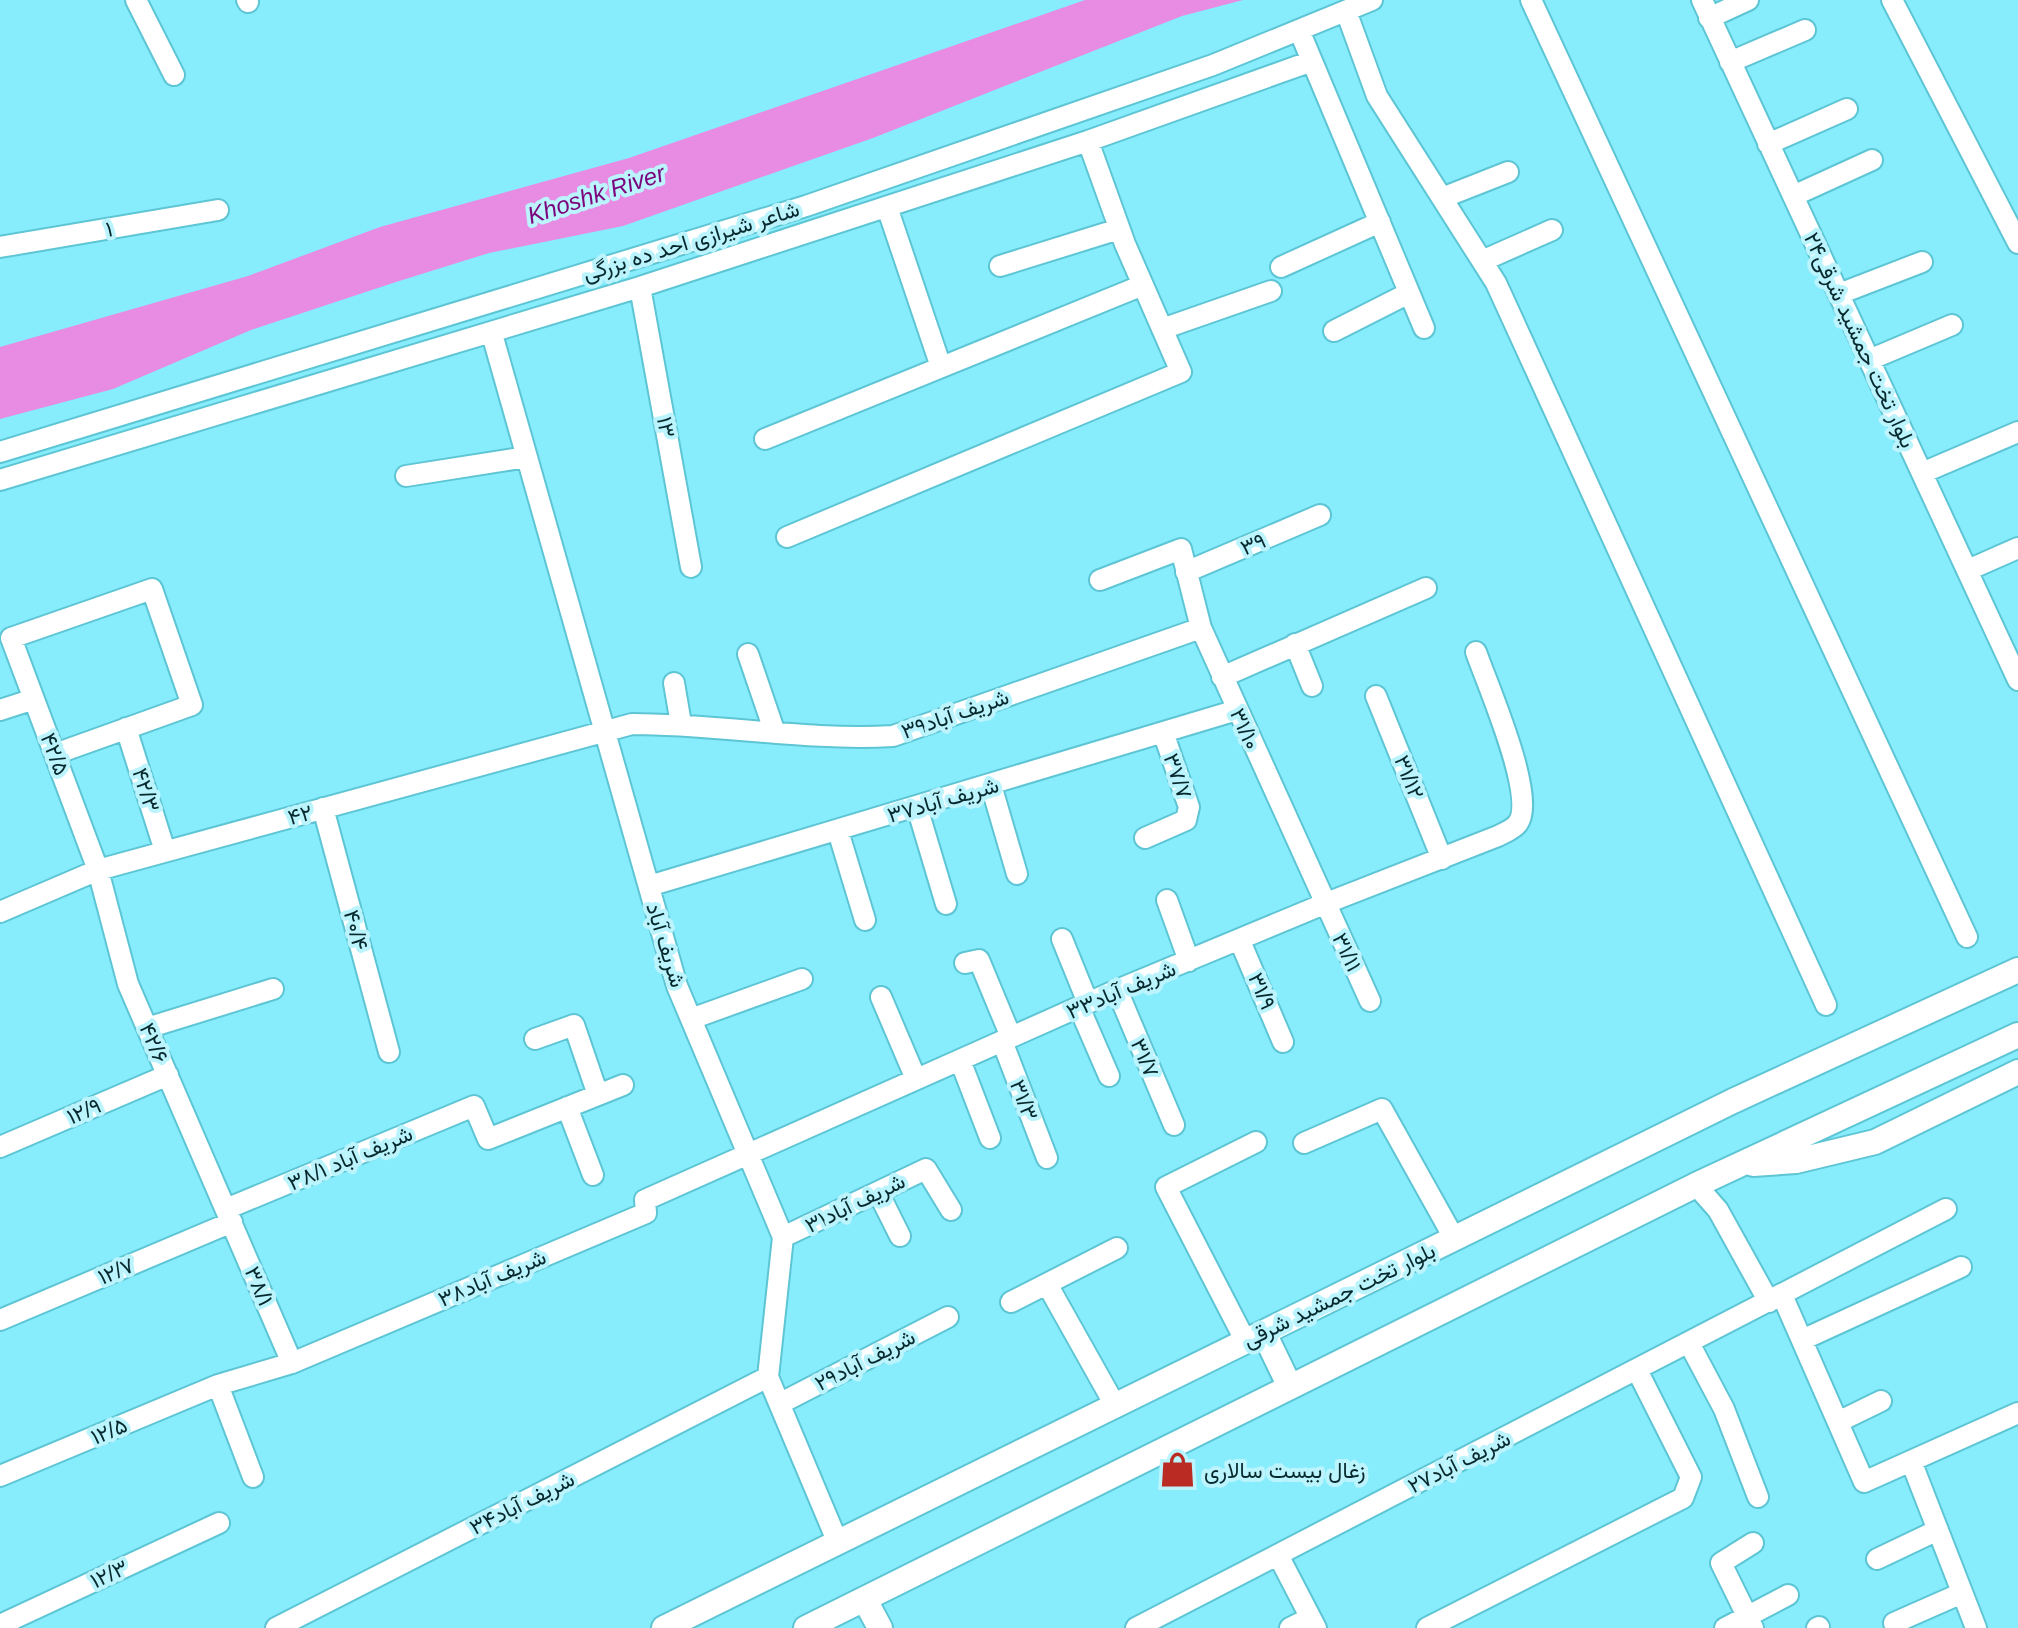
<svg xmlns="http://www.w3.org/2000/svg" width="2018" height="1628" viewBox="0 0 2018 1628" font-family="Helvetica,Vazirmatn,sans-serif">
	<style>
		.water { fill: #e78be3 }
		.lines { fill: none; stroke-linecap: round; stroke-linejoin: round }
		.minor-casing { stroke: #5dc5d4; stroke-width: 24 }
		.major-casing { stroke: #5dc5d4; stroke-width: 28 }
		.minor { stroke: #fff; stroke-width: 20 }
		.major { stroke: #fff; stroke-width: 24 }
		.labels { text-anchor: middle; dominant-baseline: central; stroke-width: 8; stroke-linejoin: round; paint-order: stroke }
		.street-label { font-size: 22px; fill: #07292e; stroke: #bbf4fd }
		.poi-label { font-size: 22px; fill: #07292e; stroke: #bbf4fd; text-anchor: start }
		.water-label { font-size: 24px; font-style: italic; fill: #7c047c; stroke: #bbf4fd }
	</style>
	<rect width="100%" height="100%" fill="#87edfd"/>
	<path class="water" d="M 1085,0 L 1243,0 L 1182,16 L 873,138 L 623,226 L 489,253 L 396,282 L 251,330 L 113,389 L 0,419 L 0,347 L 248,276 L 380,227 L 629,158 Z"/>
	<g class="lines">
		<defs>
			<path id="minor" d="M 136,0 L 174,75
				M 247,0 L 248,2
				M 1531,0 L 1967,937
				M 1702,0 L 2018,680
				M 1892,0 L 2018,243
				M 1346,11 L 1377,96 L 1496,283 L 1826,1005
				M 1709,18 L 1748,0
				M 1299,30 L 1424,328
				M 1730,62 L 1805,30
				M 1768,144 L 1847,109
				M 1793,196 L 1872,160
				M 1442,198 L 1508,172
				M 887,207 L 941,367
				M 0,247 L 218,210
				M 1482,261 L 1552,230
				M 1000,266 L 1119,229
				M 1281,267 L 1380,222
				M 640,287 L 691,567
				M 1839,294 L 1922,262
				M 1162,329 L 1271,291
				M 1334,331 L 1409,293
				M 492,334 L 677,986 L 783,1237 L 768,1377 L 838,1543
				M 1869,360 L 1952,325
				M 765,439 L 1143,285
				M 0,452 L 806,206 L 1213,65 L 1372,0
				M 1922,473 L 2018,432
				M 406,476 L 527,457
				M 0,480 L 640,287 L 1088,141 L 1312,61
				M 787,537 L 1181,372 L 1125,244 L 1088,141
				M 1968,570 L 2018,548
				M 1186,572 L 1320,515
				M 1100,580 L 1181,549 L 1201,628 L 1370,1001
				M 1295,644 L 1312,686
				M 748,654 L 775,733
				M 1222,677 L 1426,588
				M 674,683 L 681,724
				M 1376,696 L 1442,859
				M 0,710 L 34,699
				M 126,728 L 165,851
				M 55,754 L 192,705 L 152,589 L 11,638 L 98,870 L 128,984 L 292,1363
				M 991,785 L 1017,874
				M 917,807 L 946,904
				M 323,808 L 389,1052
				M 838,831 L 865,920
				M 1145,838 L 1186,820 L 1189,807 L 1164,735
				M 649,886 L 1237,710
				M 1167,900 L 1189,961
				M 0,912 L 98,870 L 632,724 C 720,724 806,741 893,736 L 1201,628
				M 1062,939 L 1088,1003
				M 1240,941 L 1283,1042
				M 965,963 L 979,960 L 1011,1037
				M 1117,990 L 1174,1125
				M 881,997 L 916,1079
				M 1079,1007 L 1109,1076
				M 691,1019 L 802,979
				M 147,1028 L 273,989
				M 535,1039 L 574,1025 L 598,1095
				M 1002,1041 L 1047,1158
				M 960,1060 L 990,1138
				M 567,1107 L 593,1175
				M 1304,1143 L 1382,1109 L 1454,1238
				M 0,1147 L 168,1075
				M 1696,1185 L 1718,1210 L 1769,1302
				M 878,1192 L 900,1236
				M 226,1209 L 474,1106 L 488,1139 L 623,1085
				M 783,1237 L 926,1169 L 951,1210
				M 1047,1284 L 1116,1407
				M 1782,1295 L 1864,1482 L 2018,1413
				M 1011,1302 L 1117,1248
				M 0,1320 L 232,1222
				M 1802,1340 L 1961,1267
				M 1246,1342 L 1166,1187 L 1256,1142
				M 1689,1343 L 1724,1409 L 1758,1497
				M 218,1385 L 253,1477
				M 781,1403 L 948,1317
				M 1838,1422 L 1881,1401
				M 1911,1461 L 1976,1628
				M 0,1476 L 218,1385 L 292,1363 L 646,1213 L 645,1200 L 1117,990 L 1324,904 L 1498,836 C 1504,833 1514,829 1518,823 C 1537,797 1487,684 1476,652
				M 1278,1555 L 1316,1628
				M 1877,1559 L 1938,1530
				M 1894,1623 L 1962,1593
				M 0,1625 L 219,1523
				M 276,1628 L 768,1377
				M 1136,1628 L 1946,1209
				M 1290,1628 L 1310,1618
				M 1427,1628 L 1683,1498 L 1691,1477 L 1637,1370
				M 1725,1628 L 1788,1595
				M 1753,1628 L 1721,1563 L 1753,1543
				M 1817,1628 L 1819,1627"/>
			<path id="major" d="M 1753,1164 L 1796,1161 L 1875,1142 L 2018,1072
				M 1264,1333 L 1290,1387
				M 865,1600 L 880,1628
				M 664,1628 L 1733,1101 L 2018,970
				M 806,1628 L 1696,1185 L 2018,1035"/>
		</defs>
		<use href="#minor" class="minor-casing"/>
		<use href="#major" class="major-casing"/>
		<use href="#minor" class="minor"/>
		<use href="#major" class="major"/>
	</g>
	<defs>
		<symbol id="shop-bare" viewBox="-9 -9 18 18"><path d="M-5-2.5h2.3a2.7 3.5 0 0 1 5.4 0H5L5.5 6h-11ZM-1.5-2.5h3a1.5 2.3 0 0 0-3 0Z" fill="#ba2b23" stroke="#bbf4fd" stroke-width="2.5" paint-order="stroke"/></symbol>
	</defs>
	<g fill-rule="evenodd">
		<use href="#shop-bare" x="1152" y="1444" width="51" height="51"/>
	</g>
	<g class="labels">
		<g class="street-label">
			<text transform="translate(109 229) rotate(-10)">۱</text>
			<text transform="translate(691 241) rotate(-17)">شاعر شیرازی احد ده بزرگی</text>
			<text transform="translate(1860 340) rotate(65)">بلوار تخت جمشید شرقی۲۴</text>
			<text transform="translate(666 427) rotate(80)">۱۳</text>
			<text transform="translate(1253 544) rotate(-23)">۳۹</text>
			<text transform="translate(955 714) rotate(-19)">شریف آباد۳۹</text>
			<text transform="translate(1245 729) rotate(66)">۳۱/۱۰</text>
			<text transform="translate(55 754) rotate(69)">۴۲/۵</text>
			<text transform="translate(1178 776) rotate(71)">۳۷/۷</text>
			<text transform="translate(1409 777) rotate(68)">۳۱/۱۲</text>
			<text transform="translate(146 790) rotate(72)">۴۲/۳</text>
			<text transform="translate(943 800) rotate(-16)">شریف آباد۳۷</text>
			<text transform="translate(300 815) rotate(-15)">۴۲</text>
			<text transform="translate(356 930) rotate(75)">۴۰/۴</text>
			<text transform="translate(666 945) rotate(73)">شریف آباد</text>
			<text transform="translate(1347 952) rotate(65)">۳۱/۱۱</text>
			<text transform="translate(1121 990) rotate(-23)">شریف آباد۳۳</text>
			<text transform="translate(1262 991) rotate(67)">۳۱/۹</text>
			<text transform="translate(154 1043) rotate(67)">۴۲/۶</text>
			<text transform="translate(1145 1058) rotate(67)">۳۱/۷</text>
			<text transform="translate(1024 1100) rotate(69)">۳۱/۳</text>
			<text transform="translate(84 1111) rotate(-23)">۱۲/۹</text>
			<text transform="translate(350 1158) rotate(-23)">۳۸/۱ شریف آباد</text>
			<text transform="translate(855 1203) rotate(-26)">شریف آباد۳۱</text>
			<text transform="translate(116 1271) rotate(-23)">۱۲/۷</text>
			<text transform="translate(492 1278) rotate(-23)">شریف آباد۳۸</text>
			<text transform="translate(259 1286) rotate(67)">۳۸/۱</text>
			<text transform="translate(1339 1295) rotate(-26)">بلوار تخت جمشید شرقی</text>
			<text transform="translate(865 1360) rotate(-27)">شریف آباد۲۹</text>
			<text transform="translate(109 1431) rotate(-23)">۱۲/۵</text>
			<text transform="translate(1459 1462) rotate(-27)">شریف آباد۲۷</text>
			<text transform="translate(522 1503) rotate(-27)">شریف آباد۳۴</text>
			<text transform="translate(109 1574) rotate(-25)">۱۲/۳</text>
		</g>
		<g class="poi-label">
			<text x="1204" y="1470">زغال بیست سالاری</text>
		</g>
		<g class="water-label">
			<text transform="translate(596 194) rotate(-18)">Khoshk River</text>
		</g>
	</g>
</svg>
